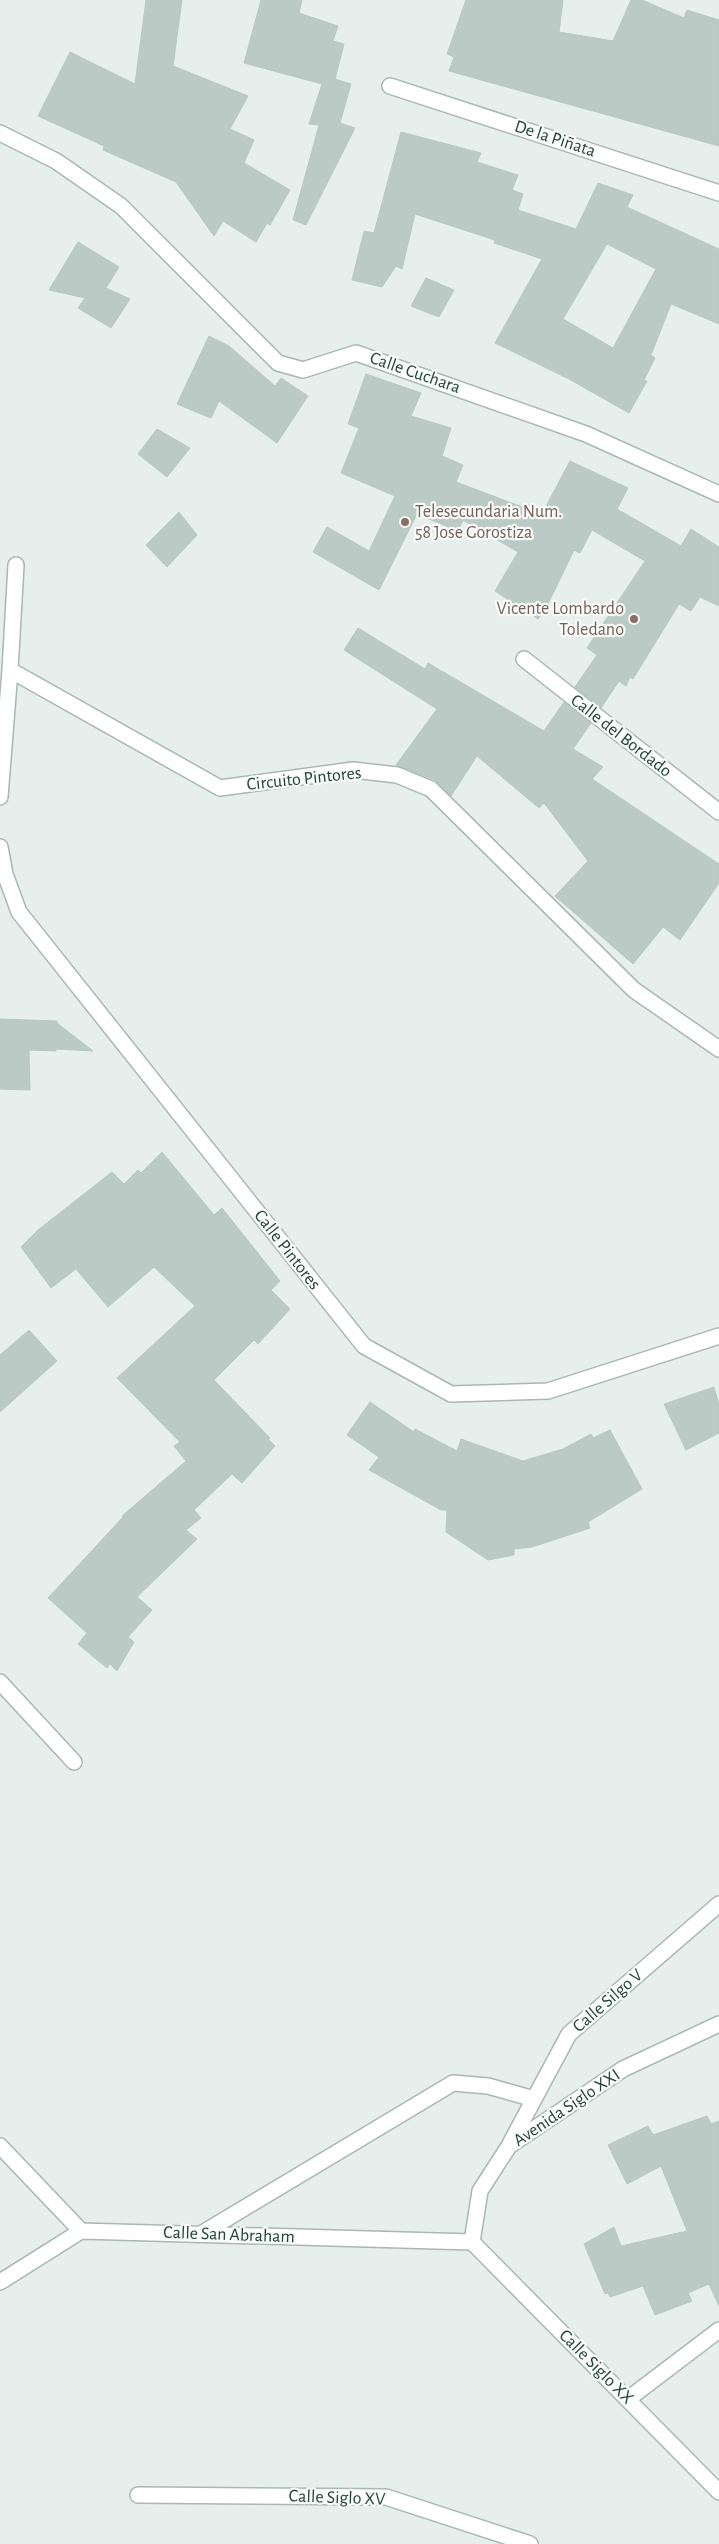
<svg xmlns="http://www.w3.org/2000/svg" width="719" height="2544" viewBox="0 0 719 2544" font-family="'Alegreya Sans',sans-serif">
	<style>
		.building { fill: #bbcac4; stroke: #b8c9c2; fill-rule: evenodd }
		.lines { fill: none; stroke-linecap: round; stroke-linejoin: round }
		.minor-casing { stroke: #a8b8b2; stroke-width: 18 }
		.minor { stroke: #fff; stroke-width: 15 }
		.education-dot { fill: #8d6e63; stroke: #f7fbf9; stroke-width: 2 }
		.labels { text-anchor: middle; dominant-baseline: central; stroke-width: 4.5; stroke-linejoin: round; paint-order: stroke }
		.street-label { font-size: 18px; fill: #24423a; stroke: #f7fbf9 }
		.education-label { font-size: 18px; fill: #785e54; stroke: #f7fbf9; text-anchor: start }
	</style>
	<rect width="100%" height="100%" fill="#e6efeb"/>
	<path class="building" d="M 146,0 L 182,0 L 173,66 L 248,96 L 230,129 L 254,140 L 244,163 L 290,190 L 270,225 L 267,223 L 256,242 L 223,221 L 214,236 L 176,182 L 103,150 L 104,146 L 38,116 L 70,52 L 135,84 Z
		M 261,0 L 302,0 L 299,13 L 338,26 L 333,41 L 344,44 L 335,79 L 351,84 L 340,123 L 355,128 L 306,225 L 293,220 L 319,125 L 309,124 L 322,84 L 244,63 Z
		M 466,0 L 563,0 L 559,32 L 613,41 L 631,0 L 642,0 L 684,18 L 687,10 L 719,20 L 719,146 L 449,71 L 454,57 L 447,54 Z
		M 401,132 L 481,153 L 477,162 L 518,175 L 512,190 L 523,194 L 518,210 L 576,229 L 598,183 L 633,195 L 627,207 L 719,249 L 719,324 L 671,304 L 651,355 L 655,358 L 644,380 L 647,381 L 629,413 L 569,379 L 495,343 L 542,259 L 494,243 L 495,240 L 415,214 L 402,269 L 396,266 L 382,287 L 352,280 L 364,231 L 374,233 ZM 607,244 L 656,269 L 613,348 L 563,319 Z
		M 78,242 L 119,267 L 106,288 L 130,299 L 111,328 L 78,308 L 85,298 L 49,290 Z
		M 426,278 L 454,290 L 439,317 L 411,306 Z
		M 209,336 L 229,346 L 275,386 L 281,378 L 308,396 L 277,443 L 219,401 L 211,418 L 177,404 Z
		M 366,374 L 421,393 L 411,416 L 451,428 L 442,456 L 463,465 L 456,482 L 525,508 L 527,504 L 543,512 L 570,461 L 628,488 L 617,509 L 681,546 L 691,529 L 719,547 L 719,606 L 700,597 L 691,611 L 679,604 L 633,679 L 630,677 L 626,686 L 619,681 L 601,708 L 575,687 L 597,655 L 587,648 L 645,561 L 592,530 L 580,553 L 574,550 L 548,604 L 538,619 L 495,591 L 518,552 L 463,520 L 458,531 L 417,514 L 379,590 L 313,552 L 327,527 L 369,551 L 395,496 L 341,473 L 359,428 L 348,424 Z
		M 157,429 L 190,448 L 167,477 L 138,454 Z
		M 179,512 L 197,535 L 167,567 L 146,545 Z
		M 358,628 L 425,669 L 428,663 L 544,731 L 564,702 L 591,723 L 573,749 L 603,767 L 592,779 L 719,864 L 719,883 L 680,940 L 663,927 L 633,964 L 555,896 L 588,861 L 544,803 L 539,808 L 477,756 L 451,796 L 435,780 L 396,765 L 437,709 L 344,650 Z
		M 0,1019 L 57,1021 L 57,1023 L 93,1051 L 56,1049 L 56,1051 L 29,1050 L 30,1090 L 0,1089 Z
		M 162,1152 L 214,1215 L 222,1208 L 280,1281 L 271,1290 L 290,1309 L 258,1344 L 254,1340 L 214,1380 L 270,1438 L 268,1439 L 275,1446 L 242,1483 L 232,1474 L 194,1510 L 201,1518 L 186,1530 L 197,1539 L 137,1597 L 152,1610 L 128,1637 L 134,1642 L 117,1671 L 110,1664 L 107,1668 L 78,1644 L 87,1633 L 48,1598 L 123,1517 L 122,1516 L 186,1461 L 174,1446 L 180,1442 L 117,1378 L 195,1306 L 154,1267 L 108,1307 L 76,1269 L 51,1288 L 21,1247 L 38,1230 L 112,1172 L 124,1184 L 138,1170 L 141,1173 Z
		M 29,1330 L 57,1361 L 0,1412 L 0,1355 Z
		M 714,1387 L 719,1405 L 719,1433 L 686,1450 L 664,1404 Z
		M 370,1402 L 414,1432 L 415,1429 L 457,1451 L 461,1439 L 523,1461 L 563,1449 L 591,1434 L 593,1438 L 610,1430 L 642,1489 L 588,1522 L 590,1528 L 532,1547 L 514,1549 L 514,1555 L 488,1560 L 446,1532 L 447,1510 L 441,1510 L 369,1470 L 379,1457 L 347,1435 Z
		M 707,2116 L 711,2124 L 719,2121 L 719,2306 L 709,2284 L 688,2293 L 692,2301 L 655,2315 L 643,2286 L 610,2297 L 608,2293 L 605,2294 L 584,2244 L 614,2227 L 621,2246 L 687,2231 L 661,2166 L 627,2184 L 608,2145 L 648,2126 L 653,2135 Z"/>
	<g class="lines">
		<defs>
			<path id="minor" d="M 390,86 L 719,193
				M 0,133 L 56,161 L 121,206 L 278,363 L 303,370 L 356,353 L 586,434 L 719,494
				M 16,565 L 10,670 L 220,788 L 353,770 L 397,775 L 431,789 L 634,990 L 719,1049
				M 524,659 L 719,812
				M 0,797 L 10,670
				M 0,847 L 5,874 L 19,912 L 364,1346 L 451,1394 L 548,1391 L 719,1336
				M 0,1682 L 74,1762
				M 511,2142 L 569,2034 L 719,1904
				M 0,2146 L 81,2231
				M 201,2234 L 453,2083 L 488,2086 L 534,2099
				M 472,2242 L 719,2492
				M 472,2242 L 480,2191 L 509,2146 L 623,2069 L 719,2024
				M 0,2282 L 81,2231 L 472,2242
				M 628,2399 L 719,2330
				M 138,2495 L 386,2497 L 530,2544"/>
		</defs>
		<use href="#minor" class="minor-casing"/>
		<use href="#minor" class="minor"/>
	</g>
	<g class="education-dot">
		<circle cx="405" cy="522" r="5"/>
		<circle cx="634" cy="619" r="5"/>
	</g>
	<g class="labels">
		<g class="street-label">
			<text transform="translate(555 139) rotate(18)">De la Piñata</text>
			<text transform="translate(415 373) rotate(19)">Calle Cuchara</text>
			<text transform="translate(621 736) rotate(38)">Calle del Bordado</text>
			<text transform="translate(304 779) rotate(-6)">Circuito Pintores</text>
			<text transform="translate(287 1250) rotate(52)">Calle Pintores</text>
			<text transform="translate(608 2001) rotate(-41)">Calle Silgo V</text>
			<text transform="translate(567 2108) rotate(-34)">Avenida Siglo XXI</text>
			<text transform="translate(229 2235) rotate(2)">Calle San Abraham</text>
			<text transform="translate(596 2367) rotate(45)">Calle Siglo XX</text>
			<text transform="translate(337 2498) rotate(2)">Calle Siglo XV</text>
		</g>
		<g class="education-label">
			<text x="415" y="512">Telesecundaria Num.<tspan x="415" dy="21">58 Jose Gorostiza</tspan></text>
			<text x="624" y="609" text-anchor="end">Vicente Lombardo<tspan x="624" dy="21">Toledano</tspan></text>
		</g>
	</g>
</svg>
